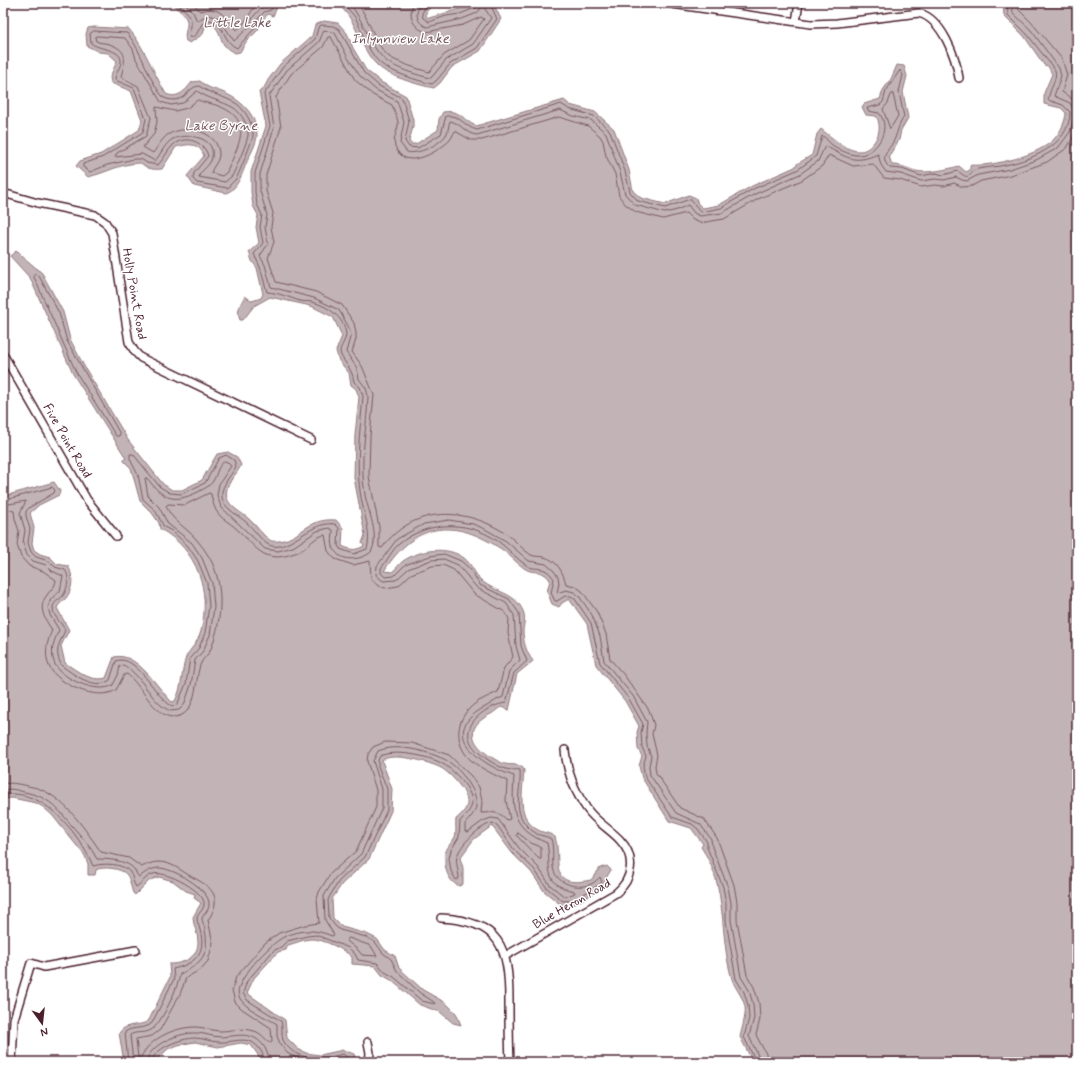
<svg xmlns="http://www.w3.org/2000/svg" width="1080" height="1065" viewBox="0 0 1080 1065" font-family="Mynerve,sans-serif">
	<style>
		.water { fill: #c1b3b6; stroke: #91787e }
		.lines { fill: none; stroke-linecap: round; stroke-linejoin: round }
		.shore { stroke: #7a5a63; stroke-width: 1 }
		.street-casing { stroke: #4a1f2b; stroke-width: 10 }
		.street { stroke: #fff; stroke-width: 7 }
		.labels { text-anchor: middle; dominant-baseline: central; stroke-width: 3; stroke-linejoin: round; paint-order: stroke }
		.street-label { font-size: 13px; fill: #4a1f2b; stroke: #fff }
		.water-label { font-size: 14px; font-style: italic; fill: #74535c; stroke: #fff }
	</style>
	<rect width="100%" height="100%" fill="#fff"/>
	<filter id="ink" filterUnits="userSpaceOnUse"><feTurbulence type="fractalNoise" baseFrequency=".025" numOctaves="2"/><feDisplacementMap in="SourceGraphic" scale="8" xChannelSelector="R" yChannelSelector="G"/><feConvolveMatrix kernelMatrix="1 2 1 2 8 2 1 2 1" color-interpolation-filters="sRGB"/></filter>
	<g filter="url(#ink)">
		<path class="water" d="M 170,3 L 279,3 L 273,16 L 268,14 L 261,22 L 258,30 L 246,42 L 240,52 L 235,53 C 232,51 227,48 224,45 C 219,36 220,27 209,24 L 205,27 L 203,34 L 190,43 L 186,41 C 184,34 186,32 187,25 C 189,16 176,8 170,3 Z
			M 337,3 L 435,3 L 426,12 L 426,16 L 429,18 L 479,3 L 493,3 L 501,19 L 480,51 L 452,67 L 440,83 L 434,88 C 418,85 387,76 377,65 C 364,53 360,35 351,20 C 348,14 342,8 337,3 Z
			M 1003,3 L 1077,3 L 1077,1062 L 753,1062 L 740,1037 C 742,1027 746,1017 745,1007 C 743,996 735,989 732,979 C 718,933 729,888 701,847 L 703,844 L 691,828 L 669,821 L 642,778 L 639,766 L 642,756 L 638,749 L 637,732 L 639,726 L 625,701 L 596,665 L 587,624 L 569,599 L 562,603 L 559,607 L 552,604 L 547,592 L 550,580 C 542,568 533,575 524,568 C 515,562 507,552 498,547 C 451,517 414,524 384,571 L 392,572 C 396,569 399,564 403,561 C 419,550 447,545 464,558 C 472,564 475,575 482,581 C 496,593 515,592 523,611 C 526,617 524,624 523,630 C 523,641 526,652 533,661 L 517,674 L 509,710 L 501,707 C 497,709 495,712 491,714 C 458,730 477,751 502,763 C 508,766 516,763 522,767 L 524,770 C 523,791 515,819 540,831 C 545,833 550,833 555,837 C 563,861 546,889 591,880 L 600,868 L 607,866 L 611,870 L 606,878 L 605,887 L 573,905 L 561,905 L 544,891 L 531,872 L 512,853 L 492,826 L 474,839 L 460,858 L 463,868 L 463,884 L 459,886 C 446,881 443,863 446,851 C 448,846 452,842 455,837 C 457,832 455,825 456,819 C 461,815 466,810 467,804 C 469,793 450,773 441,768 C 430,762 390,751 382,761 L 392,789 L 391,811 L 369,859 L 342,884 L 332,899 L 333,918 L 342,927 L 367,934 L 377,939 L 385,950 L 395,956 L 399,968 L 423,990 L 446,1003 L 456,1013 L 461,1025 L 453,1023 L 440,1012 L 420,1005 L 391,980 L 382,975 L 375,966 L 352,964 L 352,957 C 345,950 323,939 312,939 C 304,939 296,943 288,945 L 286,950 L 278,952 L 254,978 L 247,993 L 285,1020 L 287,1038 L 298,1049 L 306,1053 L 320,1055 L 343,1050 L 354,1054 L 356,1060 L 343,1062 L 259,1062 L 258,1055 L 251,1045 L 241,1043 L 218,1047 L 195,1042 L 178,1045 L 168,1049 L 154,1062 L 124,1062 L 119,1033 C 127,1021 141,1028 149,1020 L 170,977 L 169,964 C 183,964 198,958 198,942 C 198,933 193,926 193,917 L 201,903 L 194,898 L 195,894 L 186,891 L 173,881 L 159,877 L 150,880 L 135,895 L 133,893 C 131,888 130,879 127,875 C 122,868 102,866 96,870 L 95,875 L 88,875 L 88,864 L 85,856 L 52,815 L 43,807 L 36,803 L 12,798 L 3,799 L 3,491 L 8,495 L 54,482 L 60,491 L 59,495 L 39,505 L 30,513 L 34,528 L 32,543 L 34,550 L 40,554 L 50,557 L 57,564 L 68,566 C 74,575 73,590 66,598 C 63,602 59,603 57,608 L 69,630 L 61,646 L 65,663 C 78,671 90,682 106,678 L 114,657 C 137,651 157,688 172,702 L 175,701 C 183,686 181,672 186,657 C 189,650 198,643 201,631 C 211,591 198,550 160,529 L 159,523 L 152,513 L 140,501 L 131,468 L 123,460 L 126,458 L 73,374 L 30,278 L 10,256 L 16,251 L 42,273 L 63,312 L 70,339 L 84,366 L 128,440 L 163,484 L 172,490 L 182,490 L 202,480 L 217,454 L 228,452 L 237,457 L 241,465 C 238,473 231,478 228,486 C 221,504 239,510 249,519 C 257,526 262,535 271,541 C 299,544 304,517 336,520 L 343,528 L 342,546 C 351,550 355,551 364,546 L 362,543 L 365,535 L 354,478 L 355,435 L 359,397 L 356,389 L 351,385 L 349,373 L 339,361 L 336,351 L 342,336 L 333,317 L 311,306 L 270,297 L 254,306 L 243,320 L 240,320 C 236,310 240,305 245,296 L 252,301 L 261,298 L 263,294 L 257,268 L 252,261 L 249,252 L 259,243 L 256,227 L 258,215 L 253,206 L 251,192 L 251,172 L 266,126 L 259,92 L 264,88 L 268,80 L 280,64 L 312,36 L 315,25 L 324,21 L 338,23 L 347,33 L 353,48 L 366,70 L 381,82 L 406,96 L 413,120 L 413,127 L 409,141 L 411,144 L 416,144 L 438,130 L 439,119 L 443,112 C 461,109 462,120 476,126 L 564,100 L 570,105 L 595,112 L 614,129 L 629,170 L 633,191 L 641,198 L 665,204 L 689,195 L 696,198 L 698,204 L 703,208 L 719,205 L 752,186 L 795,167 L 797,164 L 812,155 L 817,134 L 821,129 C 837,141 862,167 877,137 C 880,131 880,122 876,116 L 866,115 L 862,107 L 864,104 L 880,99 L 883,90 L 891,79 L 897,65 L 904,66 L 907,76 L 903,92 L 908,118 L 901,130 L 899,140 L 889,156 L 892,165 C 902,165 906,168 916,171 C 925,174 949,169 959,166 L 966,172 L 970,170 L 970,165 C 992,167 1041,155 1055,138 C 1061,131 1065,122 1066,113 L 1061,108 L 1044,104 L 1044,93 L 1052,74 L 1048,66 L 1044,65 L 1024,36 L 1004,16 Z
			M 94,27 L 129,29 C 145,48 153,72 166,94 C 178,99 185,91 192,82 L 200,81 C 209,89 212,88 222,92 C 240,99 257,114 257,135 C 257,144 249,156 246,164 C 242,174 237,190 226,193 L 194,186 L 187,176 L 204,156 C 199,142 188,144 176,147 L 162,169 C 153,170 147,169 141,163 C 121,163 106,173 88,177 L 76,166 L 80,161 L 101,154 L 139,130 L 142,120 L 131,91 L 111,83 L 110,77 L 117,61 L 108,53 L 99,52 L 87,46 L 86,34 L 88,28 Z"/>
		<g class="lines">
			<path class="shore" d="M 176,3 C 183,8 193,15 191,25 C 191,30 188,32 190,38 L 196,35 L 202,24 L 210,20 C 225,24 223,42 237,48 L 254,29 L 257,20 L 264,12 L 271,10 L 274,3
				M 184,3 L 193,12 L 197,21 L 207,15 L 219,18 L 234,41 L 250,26 L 253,17 L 261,8 L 269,3
				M 193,3 L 200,11 C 223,5 223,18 236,30 C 246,25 249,12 258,3
				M 343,3 C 347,8 351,12 355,17 C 363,32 367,51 380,63 C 390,72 419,81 432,84 L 437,80 L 450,64 L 477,48 L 497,19 L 490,3
				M 349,3 C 364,20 368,43 383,58 C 391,67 419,76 431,78 L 446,60 L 473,44 L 491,18 L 483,6 L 477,13 L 462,19 L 427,27 C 415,22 415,12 421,3
				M 357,3 C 370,18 373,42 388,56 C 396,62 418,69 429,72 L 444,55 L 469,40 L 484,19 L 481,17 L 463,25 L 426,32 C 413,28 407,15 414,3
				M 428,3 L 422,13 L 423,18 L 429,22 L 446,16 L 460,14 L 475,8 L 477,3
				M 1018,3 L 1019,10 L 1031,22 L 1062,59 L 1067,75 L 1062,92 L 1077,102
				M 94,31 L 127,33 C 143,52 148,81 164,98 C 186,106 186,87 199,86 C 210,94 224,96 237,104 C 245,110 254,125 253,136 C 252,141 239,174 236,179 C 233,182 230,184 228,188 L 197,183 L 193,179 L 194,173 L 208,156 C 205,142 185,134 173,145 C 167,151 164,159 158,165 L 147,163 L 141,159 L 134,159 L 107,165 L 90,172 L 83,167 L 83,164 L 103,157 L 143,132 L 146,119 L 134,88 L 115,80 C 115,74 120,69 121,62 C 122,48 98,50 91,43 L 90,34 Z
				M 97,36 L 125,38 L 133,49 L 136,59 L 161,102 L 171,105 L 183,103 L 197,91 C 208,99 222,101 234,108 C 241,113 249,126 248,135 C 248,140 235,171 232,176 C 230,178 227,180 225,182 L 199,177 C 200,170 211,166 212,157 C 216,136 186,133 173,139 C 165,143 161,154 155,161 L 142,154 L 115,157 L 117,153 L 146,136 L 151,118 L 138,86 L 121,77 C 124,63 130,52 112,45 C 107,42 101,44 96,41 L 95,37 Z
				M 893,94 L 898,116 L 890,129 L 883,109 L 888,103 L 891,95 Z
				M 198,100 C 204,103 210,103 216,105 C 256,119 238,145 227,172 L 222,176 L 211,173 C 212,167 218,163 219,156 C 220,131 187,124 169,134 C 162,138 158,147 153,153 L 143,147 L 154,134 L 157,122 L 156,107 L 175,111 L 187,108 Z
				M 35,274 L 39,276 L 59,313 L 67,341 L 120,434 L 119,436 L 116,436 L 76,372 L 34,277 Z
				M 3,497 L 9,499 L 52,487 L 55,490 L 54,493 L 30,507 L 26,511 L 26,516 L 30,529 L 28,543 L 31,552 L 36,557 L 49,561 L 55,567 L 65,570 C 70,576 68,587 64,594 C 61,600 53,601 53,608 C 53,617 62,623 65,630 C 60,643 53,651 62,666 C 73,674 95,691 110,680 L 116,661 C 137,653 155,698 172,706 L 177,705 L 186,684 L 190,658 L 199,648 L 205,633 L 209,606 L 207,583 L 198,561 L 188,546 L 172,531 L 164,527 L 155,510 L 143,499 L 138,475 L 130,459 L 130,454 L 133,454 L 160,487 L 170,493 L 181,494 L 205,483 L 219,458 L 226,455 L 234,460 L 236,466 C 234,472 228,477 225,484 C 214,504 234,512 246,522 C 254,529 259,538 267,544 C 287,556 309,520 335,524 L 339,528 L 338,545 L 340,549 L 354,554 L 367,549 C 371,536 366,520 363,507 C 354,469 360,434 363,396 L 360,387 L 354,382 C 352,366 342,362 340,352 C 340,346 346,341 346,334 C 344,317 328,306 312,302 C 308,301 303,302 300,301 C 288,297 279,293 267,292 L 260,267 L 254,254 L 263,243 L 260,227 L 262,215 L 257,204 L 255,192 L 255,173 L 270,126 L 264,94 L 283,67 L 315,39 L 318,28 L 321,25 L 333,26 L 339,29 L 364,73 L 379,86 L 402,98 L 409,121 L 405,141 L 409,147 L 418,148 L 441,134 L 446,116 C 460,114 464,127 477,130 L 561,104 L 569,109 L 594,116 L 610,131 L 625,171 L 630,192 L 638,201 L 665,208 L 690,199 L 701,212 L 721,208 L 753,189 L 797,170 L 811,160 L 816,156 L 822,136 C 826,137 827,141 831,144 C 836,148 849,155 856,155 C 875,157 893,129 879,113 L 868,111 L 867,108 L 880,105 L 883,102 L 886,91 L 900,70 L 903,75 L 899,92 L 904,117 C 899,124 898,130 895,138 C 891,149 877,157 890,168 L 902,169 L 921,176 L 936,173 L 943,175 L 958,171 C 970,181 966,175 975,170 C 979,168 994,167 1000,166 C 1028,161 1070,147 1070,112 L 1063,105 L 1048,100 C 1049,90 1058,79 1055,70 L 1027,34 L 1008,15 L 1007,3
				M 3,503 L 9,504 L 26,501 L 20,513 L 25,530 L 23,543 L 27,555 L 33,561 L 46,565 L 52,571 L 63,576 L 60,591 L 51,599 L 48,607 L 50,615 L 59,630 C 54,641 50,649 54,662 C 59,678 98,695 113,685 L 118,675 L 120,666 L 123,665 C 142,674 152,705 171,711 L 179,710 L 184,705 L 191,685 L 195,660 L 203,651 L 210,635 L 214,607 L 212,583 L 202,558 L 192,543 L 168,524 L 159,507 L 148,496 L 145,478 L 147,478 C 163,499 173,504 198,492 C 203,489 209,487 213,481 C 217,475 218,463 226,461 L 231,466 L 219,484 L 217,495 L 221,507 L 265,549 L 278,551 L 293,547 L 317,531 L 329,528 L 333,530 C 333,536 331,543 334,549 C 340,563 362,560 371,552 C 380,536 368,511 365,495 C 359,461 367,429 368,396 L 366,388 L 359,379 L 357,368 L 346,352 L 351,334 L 348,326 L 339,310 L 314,298 L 271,287 L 265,265 L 260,256 L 268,244 L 265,227 L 267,215 L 260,191 L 260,174 L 274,128 L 269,96 L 287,70 L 319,42 L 324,30 L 335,33 L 348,58 L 360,76 L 376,90 L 397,101 L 404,122 L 400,143 L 407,152 C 418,155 439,145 446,135 C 449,131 448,125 450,121 C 461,123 465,134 477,135 L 560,110 L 573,116 L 591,120 L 606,133 L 620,172 L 625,194 L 635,205 L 665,213 L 677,210 L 688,205 L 694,213 L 700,216 L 722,213 L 755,194 L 800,174 L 818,161 L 825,146 C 847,157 853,165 878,154 L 881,165 L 886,172 L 901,174 L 921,181 L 935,179 L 944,180 L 956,177 L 962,180 L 967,181 L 978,175 L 1010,169 L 1036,160 L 1058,148 L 1070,132 L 1075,112 L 1070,103 L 1054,96 L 1061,76 L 1059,68 L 1031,30 L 1013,13 L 1012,3
				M 3,509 L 14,511 L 15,519 L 19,531 L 17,545 L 21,557 L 29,566 L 43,571 L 56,580 C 55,588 51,589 47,595 C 37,608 45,619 52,630 C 47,642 44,653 49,666 C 57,684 97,702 116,690 L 124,675 L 127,674 C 140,684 155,716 172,717 C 199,718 194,678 201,663 C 203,658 208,655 210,651 C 221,625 224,593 214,567 C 210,557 203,547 196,539 C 186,527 172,521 166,506 L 168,504 L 185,505 L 209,493 L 211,494 C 216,521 224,516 240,532 C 254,545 262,561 285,556 C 291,554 297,553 302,550 C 311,544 314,537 325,535 L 328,551 L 335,559 L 353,565 L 370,561 L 371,578 L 377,585 L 385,588 L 398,586 L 411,574 L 432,566 L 443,565 L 454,570 L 474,594 L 505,612 L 509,619 L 508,633 L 513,657 L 504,668 L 498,692 C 489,696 476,701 469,709 C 454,724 456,748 472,761 C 483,770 495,775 507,781 L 506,801 L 510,819 L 507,820 C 498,810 492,813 481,813 L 482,801 L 479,787 L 471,776 L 449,755 L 412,743 L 385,742 L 373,747 L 368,754 L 367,761 L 376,790 L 376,807 L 356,851 L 330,874 L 319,892 L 317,899 L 319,923 L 305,925 L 279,933 L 265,943 L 236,977 L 232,990 L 235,1002 L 242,1009 L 271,1028 L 272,1041 L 271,1043 C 265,1040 262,1033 254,1031 C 242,1027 232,1031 220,1031 C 212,1031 204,1027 196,1027 C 175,1027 150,1038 141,1057 L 138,1057 L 136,1039 L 152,1036 L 160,1030 L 180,994 L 186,978 L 201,969 L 208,961 L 213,943 L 208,920 C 223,898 213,887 192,877 C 181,871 172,862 158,862 C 152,862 147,865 141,867 L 129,858 L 101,852 C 87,832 66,800 42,790 C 37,787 30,787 24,785 C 17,784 10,782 3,784
				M 3,790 C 11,788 17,790 24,792 C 50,797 57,808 73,827 C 82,837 91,847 97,859 C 107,859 124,860 132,867 C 135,869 136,874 139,877 C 145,873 149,869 158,868 C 171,867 211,889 209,905 C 209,910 204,914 202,918 C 202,923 205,926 205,930 C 210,955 201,964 180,974 C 179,985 161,1025 151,1030 C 145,1034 136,1031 130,1035 L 133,1062
				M 3,795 C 43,786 80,835 93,866 C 103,863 123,863 130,872 C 133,876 133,883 136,887 C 142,883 146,876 153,874 C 166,870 206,892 204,904 C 204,910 198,913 197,918 C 197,923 199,925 200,930 C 207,954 194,964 173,969 L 174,979 L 152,1023 C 145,1030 133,1026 125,1032 L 128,1062
				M 518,833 L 531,843 L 541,847 L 541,859 L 539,859 L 517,836 Z
				M 349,938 L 371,946 L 377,956 L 362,955 L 358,950 L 347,941 Z
				M 147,1062 C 148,1044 181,1032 196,1033 C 204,1033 213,1037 221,1037 C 238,1036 254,1030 265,1048 C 267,1052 269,1057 269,1062
				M 152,1062 C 153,1048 182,1038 195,1038 C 203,1038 211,1042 219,1042 C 235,1043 250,1033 261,1051 C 263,1054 264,1058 263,1062
				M 305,1062 L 287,1053 L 280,1044 L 277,1036 L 277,1024 C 266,1017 245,1009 239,997 C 232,982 272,942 284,937 C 302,929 315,929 332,936 L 334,935 L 325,920 L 324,896 L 335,878 L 361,854 L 382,808 L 382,789 L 373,761 L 378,751 C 397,743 426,751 444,759 C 457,765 479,791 476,806 C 475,813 470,818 465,824 L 465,831 L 468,832 L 483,821 L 491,818 L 498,819 L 519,848 L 538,867 L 550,885 L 565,897 L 575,893 L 574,891 C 541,884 552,866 547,843 C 511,828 512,810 514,776 C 480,765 435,732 487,706 C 492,703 497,699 503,697 L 509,671 L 520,660 L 516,646 L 514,615 L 506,603 L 477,588 L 458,565 L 444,559 L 431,560 L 408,569 L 396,580 L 383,581 L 376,575 L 377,566 L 397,539 L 424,524 L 449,520 L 473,524 L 485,529 L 506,541 L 529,561 L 546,564 L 554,571 L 558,577 L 559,583 L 557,593 L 566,590 L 574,592 L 579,596 L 592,615 L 600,636 L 604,661 L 633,696 L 647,722 L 646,733 L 647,746 L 651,756 L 649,766 L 650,775 L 676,813 L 700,824 L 711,839 L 712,847 L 728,887 L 731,903 L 731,920 L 741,977 L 749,990 L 753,1004 L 754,1018 L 749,1036 L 761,1062
				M 348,1062 L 348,1058 L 343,1054 C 323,1059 295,1063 283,1040 C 281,1034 283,1027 281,1021 L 247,1000 L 243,993 L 247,981 L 273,951 L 281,947 L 287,941 L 307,936 L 316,935 L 349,948 L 355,954 L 358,960 L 377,963 L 385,972 L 394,977 L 422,1001 L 435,1004 L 434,1002 L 420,993 L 397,971 L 391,959 L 383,953 L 375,942 L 366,937 L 340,930 L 336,927 L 329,918 L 328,900 L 331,894 L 339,881 L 365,857 L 387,810 L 387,789 L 378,766 L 378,760 L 380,756 C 394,749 430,756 443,764 C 455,771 472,789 472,803 C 471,811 465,816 460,821 L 459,837 L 451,850 L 449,858 L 451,871 L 456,880 L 459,878 C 459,872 455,862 457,857 C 460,844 480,826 492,823 L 497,825 L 515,851 L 534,869 L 547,888 L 563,901 L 574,900 L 602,883 L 600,877 C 598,879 596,881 593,883 C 579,891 555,884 553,867 C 552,858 554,848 551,839 C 547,836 541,836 537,834 C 508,816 522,794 520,770 C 517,769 514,770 511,770 C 500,769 486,759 478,752 C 453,729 484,706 506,703 L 514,673 L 527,661 L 521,646 L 519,613 L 509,599 L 480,585 L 470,569 L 461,561 L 444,554 L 430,556 L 405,565 L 394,576 L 385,577 L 381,573 L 381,568 C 387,561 392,550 399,544 C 429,519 473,520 503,545 C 510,551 517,559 526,565 C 535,572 544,563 554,579 L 551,593 L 555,601 L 557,601 L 565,596 L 571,596 L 575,599 L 591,623 L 600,663 L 629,699 L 643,724 L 641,732 L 642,747 L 646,756 L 643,766 L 645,777 L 672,817 L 692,824 L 698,829 L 707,842 L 707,847 L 723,887 L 726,903 L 726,921 L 736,979 L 744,992 L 748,1005 L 749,1018 L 744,1037 L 756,1062
				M 767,1062 L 766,1054 L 756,1035 L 760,1019 L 759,1003 L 754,987 L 747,975 L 737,920 L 737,902 L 734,885 L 717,838 L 704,819 L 680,808 L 656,773 L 655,766 L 657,755 L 652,734 L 654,725 L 649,710 L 624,675 L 610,659 L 606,634 L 597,612 L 582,591 L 575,586 L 566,584 C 563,572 557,560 544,557 C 540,556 535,557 531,555 C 523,550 516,541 508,535 C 467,507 414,504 382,548 L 379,547 L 379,527 L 369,476 L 370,436 L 374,395 L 362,366 L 352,352 L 356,339 L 356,333 L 354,323 L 342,305 L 316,292 L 276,282 L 268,258 L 274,242 L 271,227 L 273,213 L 266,191 L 266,175 L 281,127 L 276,97 L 291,74 L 323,47 L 328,37 L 331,37 L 355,80 L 373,95 L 392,105 C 394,111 397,116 398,122 C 399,130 392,137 395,146 C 404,172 436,153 449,141 C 452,138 453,134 455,131 L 471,140 L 482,140 L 559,117 L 588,126 L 600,136 L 603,141 L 606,156 L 615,174 L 619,196 L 625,204 L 636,212 L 663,219 L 686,213 L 693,220 L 700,223 L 724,219 L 758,199 L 802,180 L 822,166 L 829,155 L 853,166 L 873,164 L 884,178 L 900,180 L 921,187 L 935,185 L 944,186 L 954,183 L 963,187 L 972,186 L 981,181 L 1011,175 L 1047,162 L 1067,148 L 1077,130"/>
			<defs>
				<path id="street" d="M 665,3 L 811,24 L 837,23 L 919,13 C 942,19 956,57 959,78
					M 796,22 L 799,3
					M 3,193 L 38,203 L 95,215 L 105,222 L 112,233 L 129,342 L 135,352 L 141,358 L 311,440
					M 3,354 L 87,500 L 116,536
					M 441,918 C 500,921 509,947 509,1001 C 509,1021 509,1042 510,1062
					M 505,956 L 616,893 C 633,879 636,857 620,840 C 610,829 596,822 587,809 C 574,791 567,772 565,750
					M 368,1042 L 370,1053 L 369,1062
					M 12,1062 L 14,1019 L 31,963 L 44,967 L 136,950"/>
			</defs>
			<use href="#street" class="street-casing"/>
			<use href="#street" class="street"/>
		</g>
	</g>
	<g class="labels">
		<g class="street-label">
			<text transform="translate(134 294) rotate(80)">Holly Point Road</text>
			<text transform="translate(67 441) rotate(60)">Five Point Road</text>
			<text transform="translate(572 904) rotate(-30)">Blue Heron Road</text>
		</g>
		<g class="water-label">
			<text x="237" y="23">Little Lake</text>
			<text x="400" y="39">Inlynnview Lake</text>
			<text x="221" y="126">Lake Byrne</text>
		</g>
	</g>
	<rect width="1080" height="1065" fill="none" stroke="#fff" stroke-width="16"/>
	<rect x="8" y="8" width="1064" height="1049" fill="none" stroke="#4a1f2b" stroke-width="1.5" filter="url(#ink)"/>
	<g transform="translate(42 1023) rotate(165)" stroke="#ffffff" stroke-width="3" paint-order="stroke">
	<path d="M0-3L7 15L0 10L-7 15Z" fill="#4a1f2b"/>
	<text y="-6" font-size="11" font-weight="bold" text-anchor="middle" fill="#4a1f2b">N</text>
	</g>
</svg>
